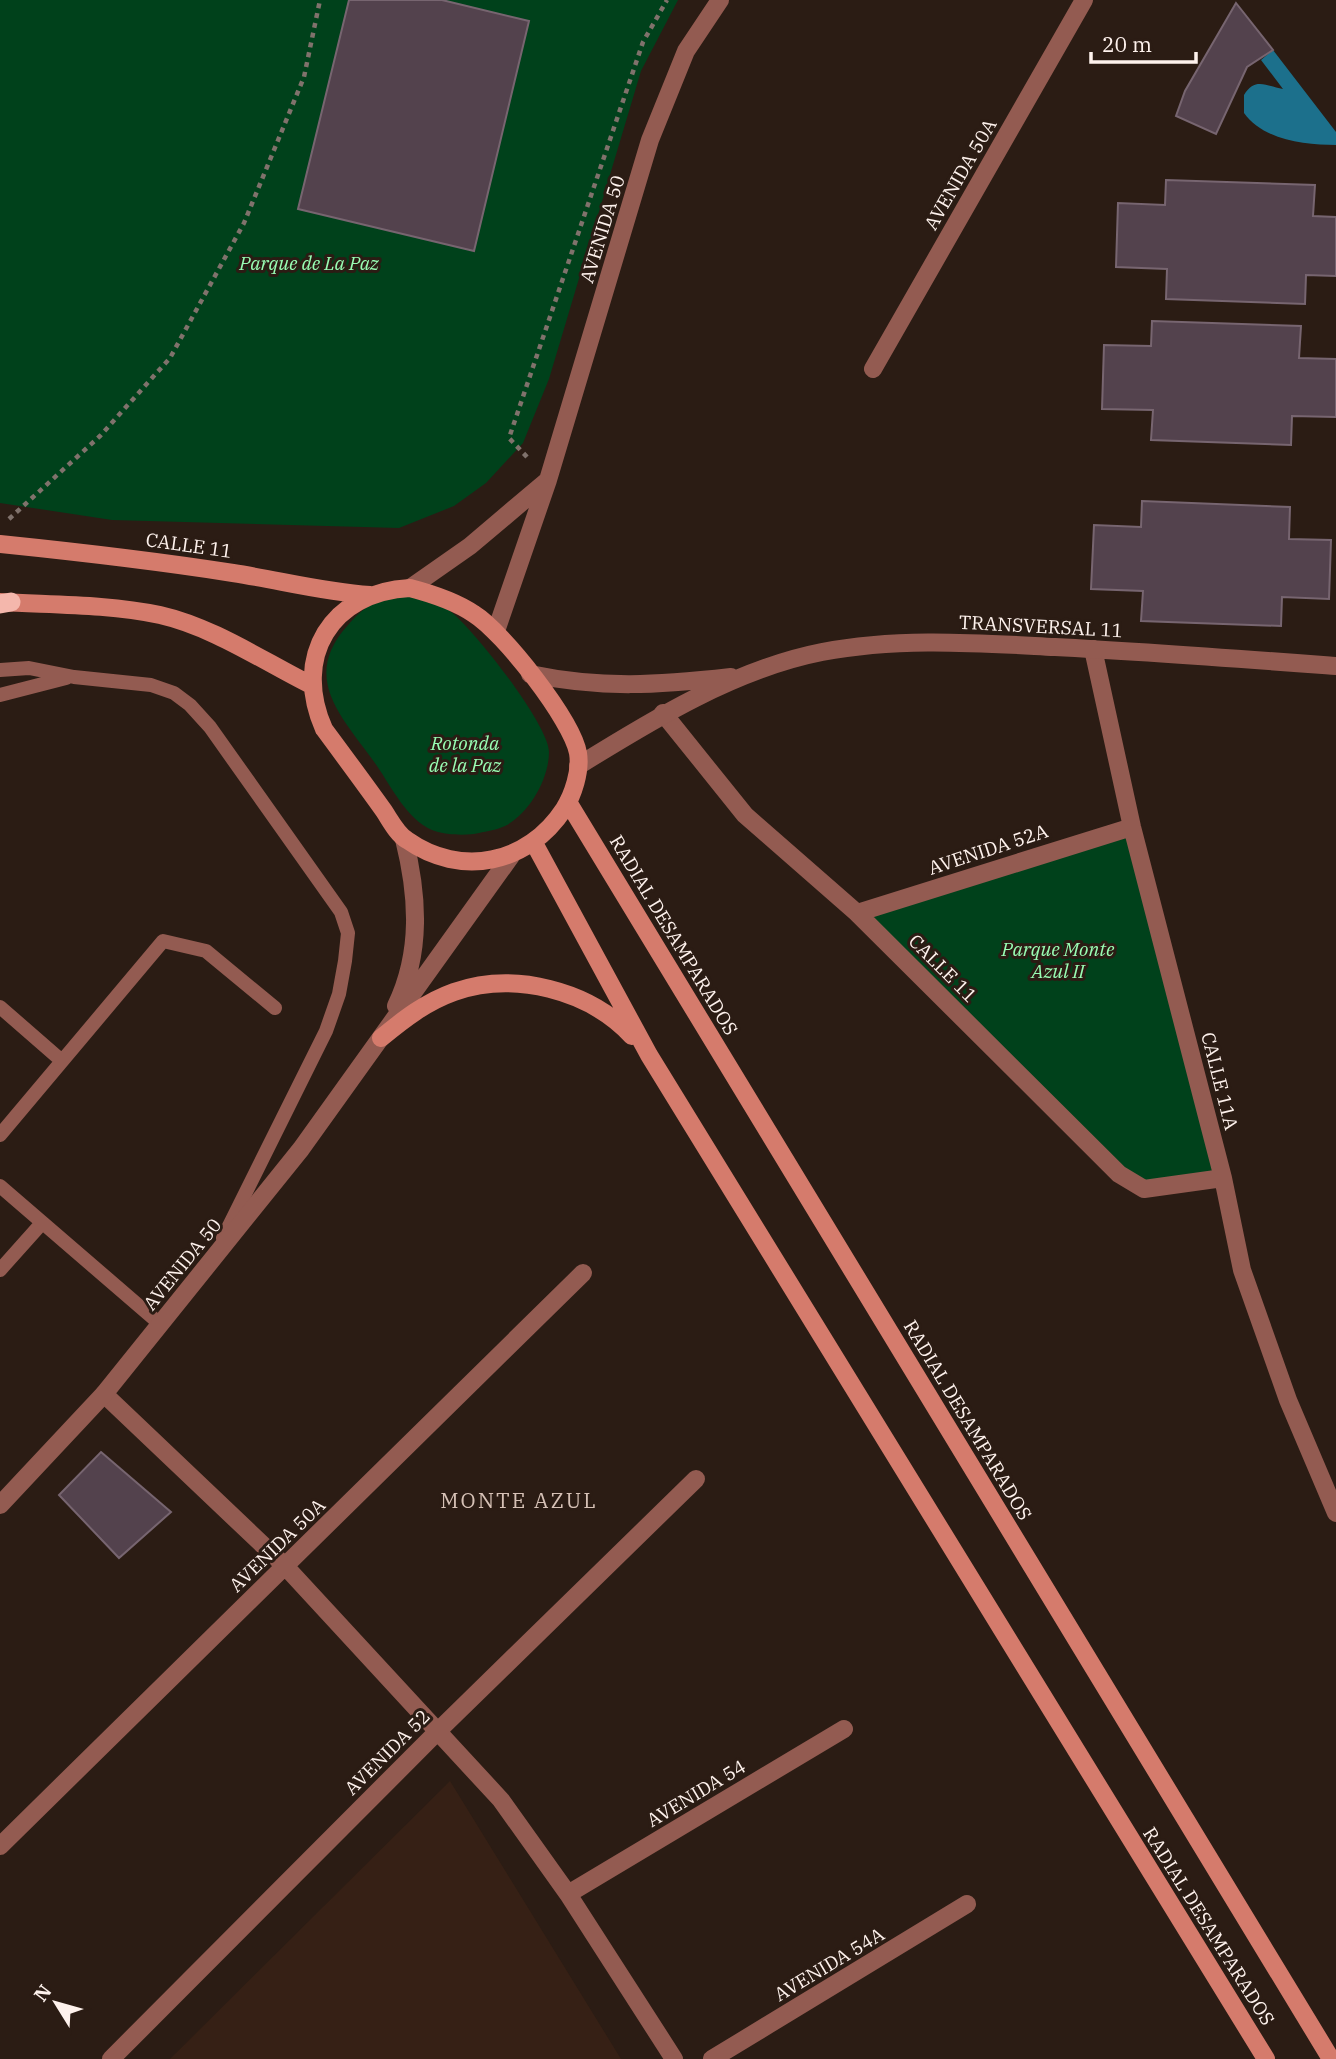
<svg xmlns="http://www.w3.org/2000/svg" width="1336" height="2059" viewBox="0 0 1336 2059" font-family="'IBM Plex Serif',serif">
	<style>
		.built { fill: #362015 }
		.green { fill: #00411b }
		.water { fill: #1c708c }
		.building { fill: #53424d; stroke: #776570; stroke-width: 2 }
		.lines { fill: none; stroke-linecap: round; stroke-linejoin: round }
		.path { stroke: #80726c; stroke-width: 4.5; stroke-dasharray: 5 5; stroke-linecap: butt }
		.service { stroke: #935b51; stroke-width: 14 }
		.minor { stroke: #935b51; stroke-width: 18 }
		.tertiary { stroke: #935b51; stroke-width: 18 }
		.secondary { stroke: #d57b6c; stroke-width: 18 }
		.trunk { stroke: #f4b7ac; stroke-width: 19 }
		.labels { text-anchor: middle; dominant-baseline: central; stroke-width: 6; stroke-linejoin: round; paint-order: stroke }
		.street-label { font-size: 19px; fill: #fef2ed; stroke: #2b1c14 }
		.park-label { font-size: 19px; font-style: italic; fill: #99feb4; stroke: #2b1c14 }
		.neighbourhood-label { font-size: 21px; letter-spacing: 2px; fill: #d6c1b6; stroke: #2b1c14 }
	</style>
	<rect width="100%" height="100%" fill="#2b1c14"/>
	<path class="built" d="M 450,1781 L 621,2059 L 170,2059 Z"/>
	<path class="green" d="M 0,0 L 678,0 L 641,71 L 549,379 L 523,443 L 486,483 L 454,506 L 399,528 L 112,520 L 0,503 Z
		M 406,595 C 423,598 436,601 450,611 C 473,628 549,725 549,752 C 549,779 529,814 505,826 C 497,830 487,831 479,833 C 467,836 443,835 432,830 C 407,819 392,788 377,766 C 344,719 299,679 348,625 C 365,605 380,597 406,595 Z
		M 1132,827 L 1223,1178 L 1144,1189 L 857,913 Z"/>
	<path class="water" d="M 1273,50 L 1336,132 L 1336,145 C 1305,145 1263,140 1244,113 L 1244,95 C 1255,77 1266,86 1283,89 L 1261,60 Z"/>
	<path class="building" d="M 349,0 L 442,0 L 529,21 L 474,251 L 298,209 Z
		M 1236,3 L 1273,50 L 1247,67 L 1216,134 L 1176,116 L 1185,91 Z
		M 1166,180 L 1315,185 L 1313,216 L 1336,217 L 1336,276 L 1306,275 L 1305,304 L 1166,299 L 1167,269 L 1116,267 L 1118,203 L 1165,205 Z
		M 1152,321 L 1301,326 L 1299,358 L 1336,359 L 1336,417 L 1292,416 L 1291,445 L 1151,440 L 1153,410 L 1102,409 L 1104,345 L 1151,346 Z
		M 1142,501 L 1290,507 L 1289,539 L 1331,540 L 1329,599 L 1282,597 L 1281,626 L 1141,621 L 1143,591 L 1091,589 L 1094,525 L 1141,527 Z
		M 101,1452 L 171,1512 L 119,1558 L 59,1495 Z"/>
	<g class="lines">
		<path class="path" d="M 527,457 L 509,438 L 643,42 L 667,0
			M 9,519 L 100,436 L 170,358 L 244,223 L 304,77 L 320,0"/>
		<path class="service" d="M 0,670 L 29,668 L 74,677 L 151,685 L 174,693 L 190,705 L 210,727 L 341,912 L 348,933 L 345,961 L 339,994 L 326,1031 L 223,1238
			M 0,695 L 66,678
			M 0,1007 L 62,1061
			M 0,1135 L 163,941 L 206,951 L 275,1008
			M 0,1186 L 160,1324
			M 0,1270 L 42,1223"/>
		<path class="minor" d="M 873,369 L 1084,0
			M 1093,649 L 1132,827 L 1223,1178 L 1242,1270 L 1288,1400 L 1336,1513
			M 663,713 L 745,815 L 857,913 L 1119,1174 L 1144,1189 L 1223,1178
			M 857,913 L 1132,827
			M 104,1394 L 285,1566 L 501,1800 L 568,1894 L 674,2059
			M 0,1846 L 583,1273
			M 568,1894 L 844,1729
			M 111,2059 L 438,1731 L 696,1479
			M 712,2059 L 967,1904"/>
		<path class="tertiary" d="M 410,588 L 470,546 L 548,480
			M 496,631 L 548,480 L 650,140 L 686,51 L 720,0
			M 530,674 C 602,689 659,685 731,677
			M 578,766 C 652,720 735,669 822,652 C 899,637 977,643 1055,647 C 1149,652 1242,659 1336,666
			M 396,1006 C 422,952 418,895 404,839
			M 0,1505 L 104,1394 L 301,1149 L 511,856"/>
		<path class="secondary" d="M 0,544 C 78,552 156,561 233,573 C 279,580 323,592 370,595
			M 410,588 C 433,594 455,601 474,614 C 503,632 572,720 578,753 C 581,771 573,795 564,809 C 528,864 461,878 407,840 C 397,834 390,820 384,811 C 364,783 344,756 324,729 C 292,657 331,592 410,588 Z
			M 0,602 C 53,605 108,604 160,615 C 213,627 263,661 311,685
			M 568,802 L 1331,2059
			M 534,843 L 649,1055 L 1266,2059
			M 381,1038 C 404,1019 426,1002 454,992 C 514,971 589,990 632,1036"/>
		<path class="trunk" d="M 0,604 L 11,602"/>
	</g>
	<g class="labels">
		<g class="street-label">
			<text transform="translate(960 174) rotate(-60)">AVENIDA 50A</text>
			<text transform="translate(602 229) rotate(-73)">AVENIDA 50</text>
			<text transform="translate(189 545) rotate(8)">CALLE 11</text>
			<text transform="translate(1041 626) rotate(3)">TRANSVERSAL 11</text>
			<text transform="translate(988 849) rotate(-18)">AVENIDA 52A</text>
			<text transform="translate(674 935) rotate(59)">RADIAL DESAMPARADOS</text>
			<text transform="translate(943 968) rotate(45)">CALLE 11</text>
			<text transform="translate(1220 1081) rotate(76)">CALLE 11A</text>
			<text transform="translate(182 1264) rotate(-51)">AVENIDA 50</text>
			<text transform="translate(968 1420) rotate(59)">RADIAL DESAMPARADOS</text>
			<text transform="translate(277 1545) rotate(-44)">AVENIDA 50A</text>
			<text transform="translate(387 1752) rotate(-45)">AVENIDA 52</text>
			<text transform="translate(696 1793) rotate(-31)">AVENIDA 54</text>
			<text transform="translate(1209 1926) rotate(58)">RADIAL DESAMPARADOS</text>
			<text transform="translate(829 1964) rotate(-31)">AVENIDA 54A</text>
		</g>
		<g class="park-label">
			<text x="309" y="263">Parque de La Paz</text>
			<text x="465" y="743">Rotonda<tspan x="465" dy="22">de la Paz</tspan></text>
			<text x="1058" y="949">Parque Monte<tspan x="1058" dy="22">Azul II</tspan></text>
		</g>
		<g class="neighbourhood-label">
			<text x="519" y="1500">MONTE AZUL</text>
		</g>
	</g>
	<g transform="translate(56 2003) rotate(307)" stroke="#2b1c14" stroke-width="5" paint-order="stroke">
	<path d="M0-5L12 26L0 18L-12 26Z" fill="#fef2ed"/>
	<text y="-10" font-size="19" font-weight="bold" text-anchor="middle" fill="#fef2ed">N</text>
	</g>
	<path d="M1091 52v10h105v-10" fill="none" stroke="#fef2ed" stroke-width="3.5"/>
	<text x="1102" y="52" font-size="21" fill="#fef2ed" stroke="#2b1c14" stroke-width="5" paint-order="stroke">20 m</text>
</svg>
